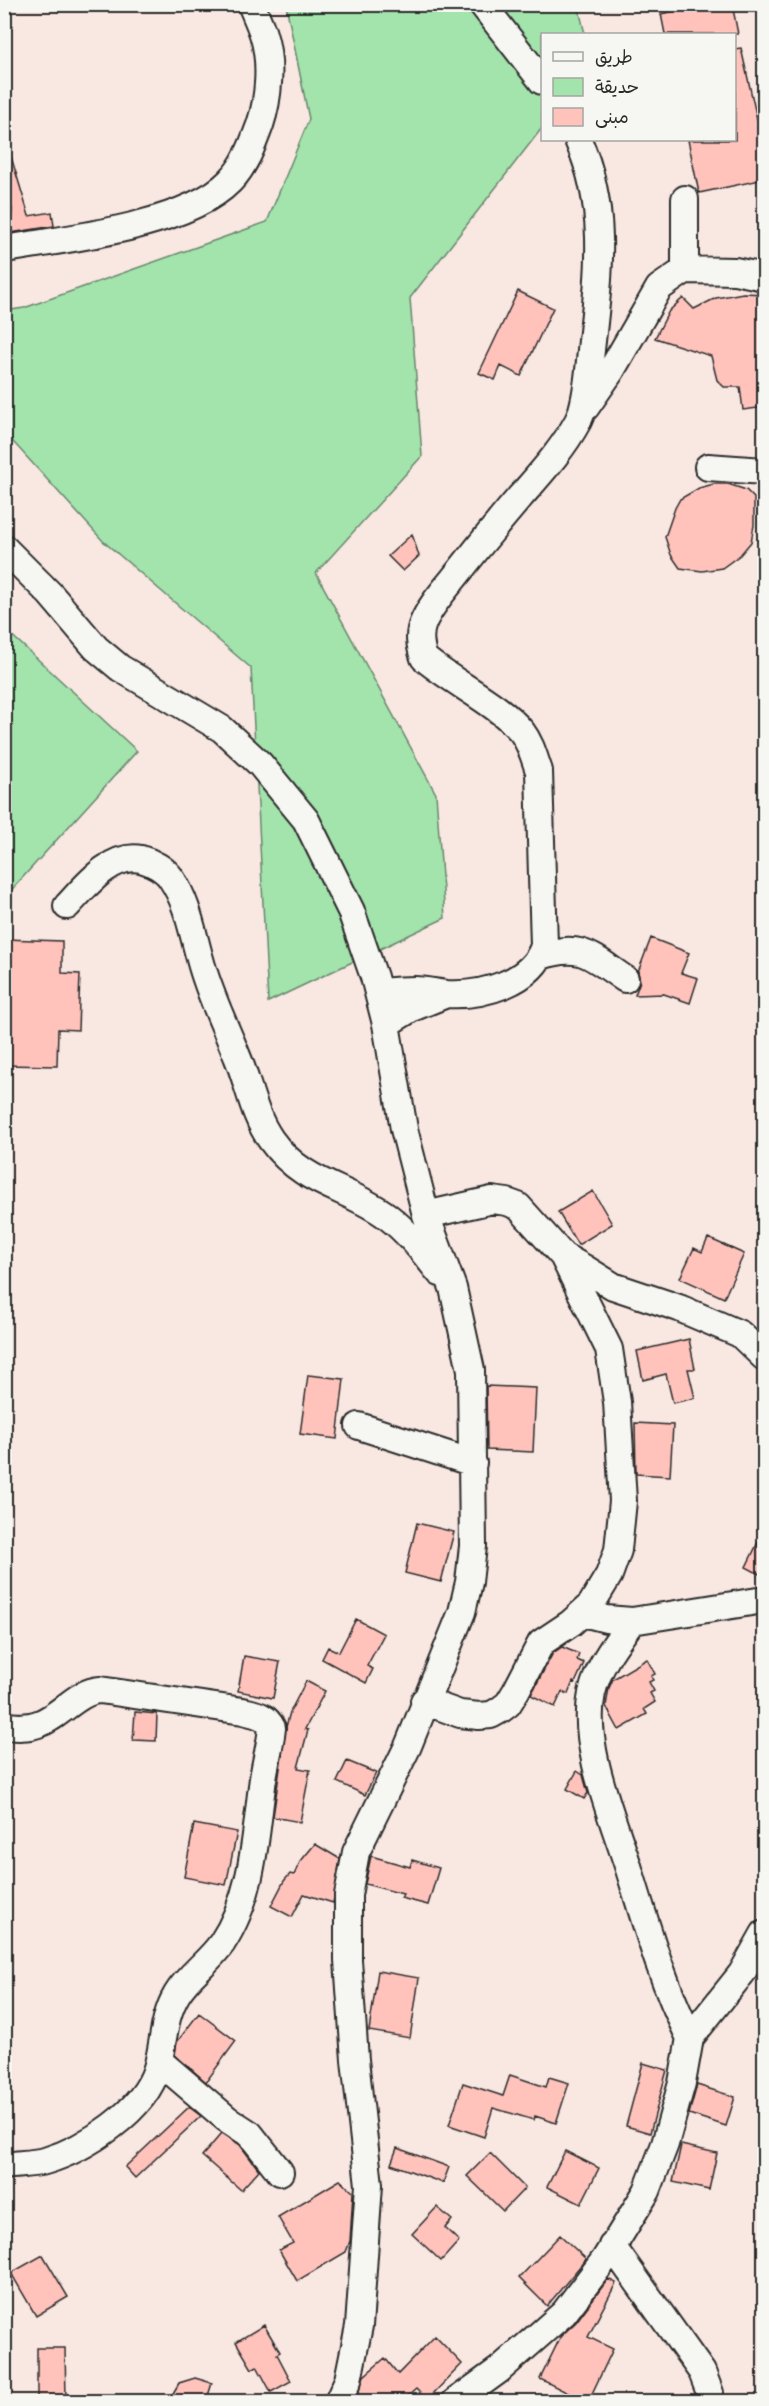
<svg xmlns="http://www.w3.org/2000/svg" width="769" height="2406" viewBox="0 0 769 2406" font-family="'Patrick Hand','Playpen Sans Arabic',sans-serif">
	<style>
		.green { fill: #a3e3ac; stroke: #67876c; stroke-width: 1.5 }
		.building { fill: #ffc3bc; stroke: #2b2b2b; stroke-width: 1.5 }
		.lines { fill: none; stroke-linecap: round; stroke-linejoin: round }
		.minor-casing { stroke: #2b2b2b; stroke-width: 30 }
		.minor { stroke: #f6f6f2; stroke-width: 26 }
	</style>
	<rect width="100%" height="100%" fill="#f9e7e2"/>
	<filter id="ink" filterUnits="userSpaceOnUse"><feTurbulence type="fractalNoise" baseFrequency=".0167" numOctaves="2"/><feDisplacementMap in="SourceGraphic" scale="12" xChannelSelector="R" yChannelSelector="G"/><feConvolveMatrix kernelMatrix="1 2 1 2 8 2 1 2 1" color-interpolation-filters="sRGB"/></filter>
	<g filter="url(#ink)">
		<path class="green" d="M 286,5 L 578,5 L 585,34 L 542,34 L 542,128 L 410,298 L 422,456 L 316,573 L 436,794 L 445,918 L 268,1002 L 251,668 L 103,541 L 5,433 L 5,311 L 24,308 L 267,222 L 309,119 Z
			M 5,629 L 137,751 L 5,897 L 4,897 Z"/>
		<path class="building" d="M 706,4 L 732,4 L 738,34 L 665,34 L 661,14 Z
			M 741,48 L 757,119 L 765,118 L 765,179 L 699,193 L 688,140 L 735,140 L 735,49 Z
			M 4,150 L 9,150 L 29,216 L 52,212 L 54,226 L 10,233 L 12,209 L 4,211 Z
			M 518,291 L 553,308 L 521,376 L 501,366 L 495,380 L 479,373 Z
			M 743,293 L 765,294 L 765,407 L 743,410 L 740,387 L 724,387 L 717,380 L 711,356 L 655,338 L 669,311 L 683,298 L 694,309 L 716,298 Z
			M 714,484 L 728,484 L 746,490 L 754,498 L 754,525 L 751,542 L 740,555 L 722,568 L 702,571 L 680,568 L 671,555 L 665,537 L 675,508 L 680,499 L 699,488 Z
			M 412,534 L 419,556 L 403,571 L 388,556 Z
			M 651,938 L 689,953 L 681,973 L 698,978 L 690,1003 L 664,994 L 635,995 L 640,981 L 638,972 Z
			M 4,939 L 62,941 L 62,973 L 80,974 L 78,1030 L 58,1029 L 57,1066 L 4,1065 Z
			M 593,1191 L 612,1224 L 578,1245 L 558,1212 Z
			M 708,1238 L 744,1254 L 724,1298 L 680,1278 L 694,1248 L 702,1252 Z
			M 689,1339 L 695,1369 L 688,1369 L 695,1398 L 673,1403 L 666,1374 L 643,1380 L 637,1351 Z
			M 308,1375 L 344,1379 L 337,1439 L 300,1434 Z
			M 486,1386 L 536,1388 L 533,1452 L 487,1450 Z
			M 635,1423 L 673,1425 L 670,1476 L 636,1474 Z
			M 417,1523 L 454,1532 L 441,1582 L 405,1573 Z
			M 765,1528 L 765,1577 L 746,1567 Z
			M 356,1619 L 384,1634 L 367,1666 L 373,1669 L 366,1683 L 322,1659 L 328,1647 L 339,1652 Z
			M 562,1647 L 579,1654 L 577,1660 L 584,1663 L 575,1683 L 573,1682 L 568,1694 L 562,1692 L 555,1707 L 531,1695 L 553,1653 Z
			M 244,1656 L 280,1662 L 273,1698 L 238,1691 Z
			M 647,1659 L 655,1674 L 651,1676 L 653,1680 L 649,1682 L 654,1691 L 650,1693 L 655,1702 L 644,1709 L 647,1714 L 619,1730 L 606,1706 L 609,1688 L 613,1679 Z
			M 306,1681 L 325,1691 L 305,1729 L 308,1730 L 298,1768 L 310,1770 L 300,1822 L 273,1817 L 286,1727 L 290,1712 Z
			M 135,1712 L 157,1714 L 156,1741 L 133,1740 Z
			M 347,1761 L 376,1773 L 365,1795 L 337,1782 Z
			M 577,1771 L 583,1775 L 588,1793 L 584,1799 L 567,1789 Z
			M 194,1824 L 237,1832 L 226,1885 L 184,1877 Z
			M 315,1844 L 340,1859 L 333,1903 L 304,1894 L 292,1917 L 271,1906 L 284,1881 L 290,1874 L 294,1875 L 300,1862 Z
			M 371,1856 L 410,1867 L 412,1860 L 439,1868 L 428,1905 L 401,1898 L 403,1894 L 365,1884 Z
			M 378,1971 L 419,1978 L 410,2038 L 369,2031 Z
			M 199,2013 L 236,2041 L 206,2082 L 175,2055 L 177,2042 Z
			M 643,2063 L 667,2070 L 650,2133 L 626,2126 Z
			M 510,2075 L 546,2087 L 549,2077 L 569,2083 L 556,2123 L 535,2116 L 534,2120 L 493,2108 L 484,2137 L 449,2125 L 463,2083 L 503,2096 Z
			M 697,2085 L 735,2097 L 726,2126 L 689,2114 Z
			M 189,2107 L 201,2116 L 135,2178 L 125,2167 Z
			M 222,2133 L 240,2145 L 259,2170 L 241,2190 L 202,2156 Z
			M 681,2145 L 717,2153 L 709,2190 L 673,2182 Z
			M 397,2148 L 449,2167 L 443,2183 L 391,2164 Z
			M 565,2151 L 599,2168 L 581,2204 L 547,2187 Z
			M 490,2153 L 525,2188 L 503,2211 L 467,2176 Z
			M 340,2180 L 353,2192 L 350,2241 L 346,2252 L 297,2281 L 279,2250 L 293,2243 L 278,2217 Z
			M 437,2207 L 452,2220 L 445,2228 L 459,2241 L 441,2261 L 412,2234 Z
			M 560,2235 L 586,2259 L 547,2306 L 519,2278 Z
			M 43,2255 L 68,2297 L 36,2316 L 11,2273 Z
			M 608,2279 L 616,2283 L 588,2337 L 613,2349 L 588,2402 L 586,2402 L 540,2379 L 561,2336 L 576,2322 Z
			M 264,2325 L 280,2352 L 277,2354 L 291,2381 L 271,2392 L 257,2366 L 252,2369 L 236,2342 Z
			M 435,2336 L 462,2364 L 427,2400 L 416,2389 L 401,2402 L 358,2402 L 356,2399 L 364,2376 L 385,2358 L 398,2374 Z
			M 37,2348 L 65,2348 L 66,2400 L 37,2400 Z
			M 195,2378 L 212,2383 L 207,2399 L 190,2398 L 189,2402 L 168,2402 L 179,2383 Z"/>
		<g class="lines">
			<defs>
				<path id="minor" d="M 482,4 L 542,81
					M 685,199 L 685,270
					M 4,249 C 66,239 186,226 230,181 C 245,166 253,144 260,125 C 269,98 272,62 263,34 C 260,24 255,14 251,4
					M 586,407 L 611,371 L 659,288 L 685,270 L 735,271 L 764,277
					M 708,467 L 764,471
					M 4,548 L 50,594 L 96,648 L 120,668 L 222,729 L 260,764 L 306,820 L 351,911 L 374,977 L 386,1024 L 404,1129 L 426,1215 L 453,1288 L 471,1370 L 473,1546 L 469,1582 L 462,1612 L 408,1746 L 356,1852 L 348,1895 L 348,1960 L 355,2060 L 369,2185 L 359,2326 L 348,2380 L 338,2402
					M 67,906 C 85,887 111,853 141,859 C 152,862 165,869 171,878 C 188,903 192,931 200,959 C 209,994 224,1023 237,1056 C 249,1084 253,1115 271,1140 C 303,1185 348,1187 387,1216 C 408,1232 424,1253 440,1273
					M 541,956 C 582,942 592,957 625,979
					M 378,992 C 390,991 402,990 415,990 C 426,990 436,993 447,994 C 482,996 532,983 544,946 L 539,771 C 534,757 531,744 522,732 C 498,703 453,683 424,658 C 420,646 418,635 423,623 C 430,606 443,592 454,578 C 475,551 497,524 520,497 C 541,473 563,449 578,421 C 587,403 589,370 591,350 C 599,277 609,209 578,140
					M 386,1024 L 412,1008 L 444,995
					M 426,1215 L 492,1200 L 507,1202 L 518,1206 L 563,1256 L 584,1268 L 613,1286 L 679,1308 L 740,1334 L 764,1357
					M 359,1426 L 473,1463
					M 583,1613 L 606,1619 L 632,1621 L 764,1600
					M 632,1621 C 616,1643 598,1666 592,1693 C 581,1745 612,1816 628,1866 C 646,1924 662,1982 690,2038
					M 424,1701 L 460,1714 L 479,1716 L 491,1715 L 500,1710 L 508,1704 L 516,1691 L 541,1643 L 571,1623 L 591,1605 L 609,1575 L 618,1550 L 623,1501 L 617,1402 L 609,1349 L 563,1256
					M 4,1726 C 16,1727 27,1728 38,1724 C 60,1717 77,1691 100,1690 L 243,1711 C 255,1714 266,1715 272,1728 C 270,1748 264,1767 262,1786 C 255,1840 253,1896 222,1943 C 209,1962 188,1975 177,1994 C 163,2017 164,2043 157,2068 C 145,2111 85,2149 45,2161 C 32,2164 18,2164 4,2166
					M 159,2061 L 227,2119 L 250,2134 L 280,2172
					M 612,2246 L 702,2372 L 710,2393 L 708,2402
					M 455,2402 L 499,2370 L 564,2313 L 605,2259 L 647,2191 L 665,2144 L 682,2083 L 690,2038 L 742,1973 L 764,1934"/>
			</defs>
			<use href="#minor" class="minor-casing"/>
			<use href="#minor" class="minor"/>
		</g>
	</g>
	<rect width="769" height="2406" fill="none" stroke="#f6f6f2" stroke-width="24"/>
	<rect x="12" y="12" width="745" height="2382" fill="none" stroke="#2b2b2b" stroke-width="2" filter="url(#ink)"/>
	<rect x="541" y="33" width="195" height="108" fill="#f6f6f2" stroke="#a5a5a2" stroke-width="1.5"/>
	<rect x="553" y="52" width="30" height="9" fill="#f6f6f2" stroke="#a5a5a2" stroke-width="1.5"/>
	<text x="595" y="63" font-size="18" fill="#2b2b2b">طريق</text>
	<rect x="553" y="78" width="30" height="18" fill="#a3e3ac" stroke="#a5a5a2" stroke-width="1.5"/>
	<text x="595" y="93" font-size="18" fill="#2b2b2b">حديقة</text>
	<rect x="553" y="108" width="30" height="18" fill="#ffc3bc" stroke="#a5a5a2" stroke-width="1.5"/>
	<text x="595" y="123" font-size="18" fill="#2b2b2b">مبنى</text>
</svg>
